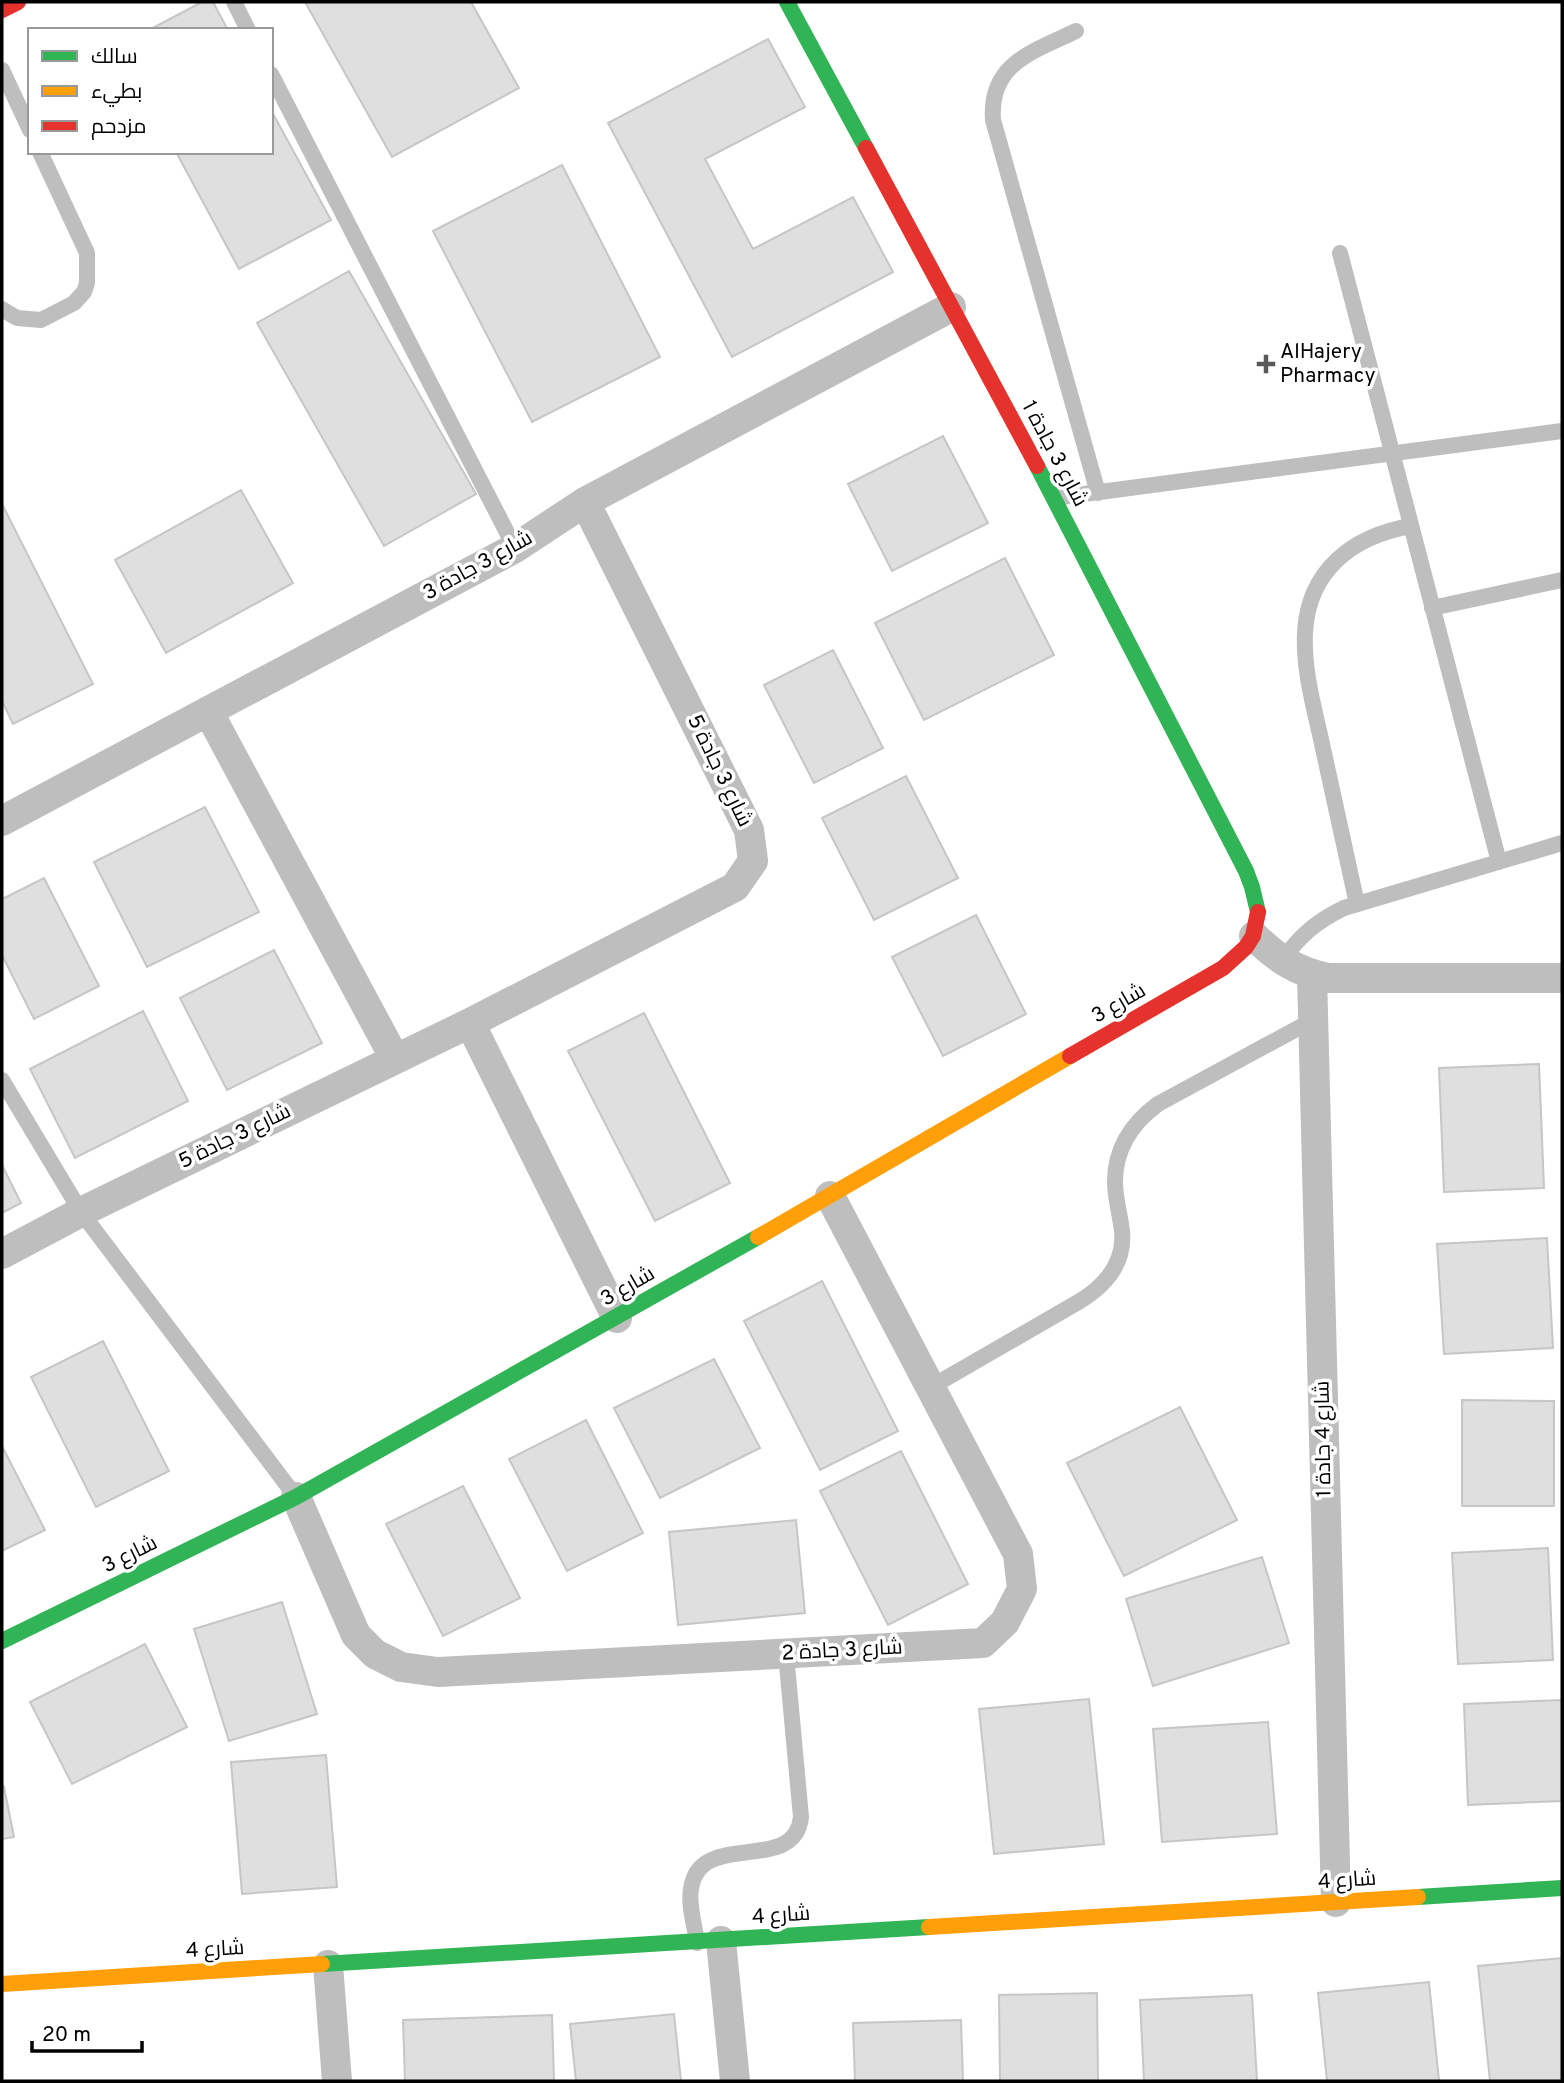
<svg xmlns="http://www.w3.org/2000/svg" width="1564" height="2083" viewBox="0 0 1564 2083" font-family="Overpass,Cairo,sans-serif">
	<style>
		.building { fill: #dfdfdf; stroke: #c6c6c6; stroke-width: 2 }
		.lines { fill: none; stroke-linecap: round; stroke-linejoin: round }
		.lane { stroke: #bebebe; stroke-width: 16 }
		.street { stroke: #bebebe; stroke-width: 30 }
		.fast { stroke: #30b455; stroke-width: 16 }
		.slow { stroke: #ff9f0a; stroke-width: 16 }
		.jam { stroke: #e5322d; stroke-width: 16 }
		.poi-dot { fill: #595959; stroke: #fff; stroke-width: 2.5 }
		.labels { text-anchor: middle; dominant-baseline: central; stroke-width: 7; stroke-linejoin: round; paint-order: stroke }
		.poi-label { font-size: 21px; fill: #000; stroke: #fff; text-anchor: start }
		.street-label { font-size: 21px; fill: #000; stroke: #fff }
	</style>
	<rect width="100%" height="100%" fill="#fff"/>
	<path class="building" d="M 202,2 L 213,2 L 228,30 L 149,30 Z
		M 305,2 L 471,2 L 519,88 L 392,157 Z
		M 768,39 L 805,107 L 705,159 L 753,249 L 853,197 L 893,272 L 732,357 L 608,123 Z
		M 271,110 L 331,220 L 239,269 L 176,152 L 271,152 Z
		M 562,165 L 660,357 L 532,422 L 433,231 Z
		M 349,271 L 476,494 L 384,546 L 257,323 Z
		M 943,436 L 988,523 L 892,571 L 848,484 Z
		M 241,490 L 293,583 L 166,653 L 115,560 Z
		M 2,504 L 93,684 L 13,724 L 2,701 Z
		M 1005,558 L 1054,655 L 924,720 L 875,623 Z
		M 833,650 L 883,748 L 814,783 L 764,685 Z
		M 906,776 L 958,878 L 874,920 L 822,818 Z
		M 205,807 L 259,912 L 147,967 L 94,862 Z
		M 44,878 L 99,986 L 34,1019 L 2,955 L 2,899 Z
		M 976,915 L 1026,1014 L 943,1056 L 892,957 Z
		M 274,950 L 322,1043 L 227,1090 L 180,998 Z
		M 143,1011 L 188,1101 L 75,1158 L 30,1069 Z
		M 644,1013 L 730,1183 L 655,1221 L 568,1051 Z
		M 1539,1064 L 1544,1188 L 1444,1192 L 1439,1068 Z
		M 2,1165 L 21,1203 L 2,1213 Z
		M 1547,1238 L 1553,1348 L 1444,1354 L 1437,1244 Z
		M 822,1281 L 898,1431 L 820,1470 L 744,1321 Z
		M 103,1341 L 169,1471 L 96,1507 L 31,1377 Z
		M 714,1359 L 760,1448 L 660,1498 L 614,1408 Z
		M 1462,1400 L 1554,1401 L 1554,1506 L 1462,1506 Z
		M 1180,1407 L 1237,1520 L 1124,1576 L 1067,1463 Z
		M 586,1420 L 643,1533 L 567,1571 L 509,1459 Z
		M 2,1446 L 45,1530 L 2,1551 Z
		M 901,1451 L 968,1584 L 888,1625 L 820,1491 Z
		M 463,1486 L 520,1598 L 443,1636 L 386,1524 Z
		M 796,1520 L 805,1613 L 678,1625 L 669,1532 Z
		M 1548,1548 L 1553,1660 L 1458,1664 L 1452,1553 Z
		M 1262,1557 L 1289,1643 L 1153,1686 L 1126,1599 Z
		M 282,1602 L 317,1714 L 229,1741 L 194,1629 Z
		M 145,1644 L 187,1727 L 72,1784 L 30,1702 Z
		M 1089,1699 L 1104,1844 L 994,1854 L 979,1709 Z
		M 1562,1700 L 1562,1801 L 1468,1805 L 1464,1704 Z
		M 1268,1722 L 1277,1834 L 1162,1842 L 1153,1729 Z
		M 326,1755 L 337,1887 L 242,1894 L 231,1762 Z
		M 2,1784 L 4,1787 L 14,1837 L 2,1839 Z
		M 1562,1958 L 1562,2081 L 1490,2081 L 1478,1966 Z
		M 1429,1982 L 1439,2081 L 1327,2081 L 1318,1993 Z
		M 1097,1993 L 1098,2081 L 1000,2081 L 999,1995 Z
		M 1252,1995 L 1257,2081 L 1144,2081 L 1140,2000 Z
		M 674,2014 L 681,2081 L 576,2081 L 570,2024 Z
		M 552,2015 L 554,2081 L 405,2081 L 403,2020 Z
		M 961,2020 L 963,2081 L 855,2081 L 853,2023 Z"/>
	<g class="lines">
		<path class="lane" d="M 234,2 L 248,30
			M 1076,31 C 1033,52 989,63 993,120 L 1098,493
			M 2,70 L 30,130
			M 271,74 L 515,548
			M 1340,253 L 1499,862
			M 2,309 L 17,318 L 41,320 L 74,303 L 84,292 L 87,283 L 87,253 L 40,152
			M 1054,498 L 1562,431
			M 1432,608 L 1562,580
			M 1357,904 C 1346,854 1335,804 1324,753 C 1316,714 1303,673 1305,633 C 1308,570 1353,536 1411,526
			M 1282,961 C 1299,936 1317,921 1344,908 L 1562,843
			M 2,1080 L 81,1212 L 296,1497
			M 931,1387 L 1080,1301 C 1106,1285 1125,1263 1122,1231 C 1120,1214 1115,1198 1115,1182 C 1115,1148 1132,1123 1158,1104 L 1313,1020
			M 697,1943 C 695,1926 688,1905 691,1889 C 699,1828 795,1876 801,1817 L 786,1654"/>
		<path class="street" d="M 208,711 L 395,1059
			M 2,821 L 515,548 L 585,502 L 951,307
			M 1254,936 C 1276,958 1297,972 1328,978 L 1562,978
			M 1312,975 L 1336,1902
			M 470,1023 L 617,1318
			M 2,1254 L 81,1212 L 470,1023 L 735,887 L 753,861 L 749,830 L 585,502
			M 296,1497 L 356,1635 L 375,1654 L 401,1667 L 438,1672 L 983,1643 L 1005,1622 L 1022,1589 L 1018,1554 L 830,1196
			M 721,1941 L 735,2081
			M 328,1965 L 337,2081"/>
		<path class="fast" d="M 787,2 L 866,148
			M 1037,466 L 1246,871 L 1252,887 L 1258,912
			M 2,1641 L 296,1497 L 758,1237
			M 1418,1897 L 1562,1888
			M 322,1964 L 929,1927"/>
		<path class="slow" d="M 758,1237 L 1070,1056
			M 929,1927 L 1418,1897
			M 2,1984 L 322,1964"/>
		<path class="jam" d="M 2,10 L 18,2
			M 866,148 L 1037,466
			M 1070,1056 L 1223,968 L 1246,947 L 1253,936 L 1258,912"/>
	</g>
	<path class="poi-dot" d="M1262.5 353.5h7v7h7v7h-7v7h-7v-7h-7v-7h7z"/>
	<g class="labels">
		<g class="poi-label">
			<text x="1280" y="352">AlHajery<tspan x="1280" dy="24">Pharmacy</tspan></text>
		</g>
		<g class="street-label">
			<text transform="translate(1054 454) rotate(62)">شارع 3 جادة 1</text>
			<text transform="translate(478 566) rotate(-29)">شارع 3 جادة 3</text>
			<text transform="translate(719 771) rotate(64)">شارع 3 جادة 5</text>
			<text transform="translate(1119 1004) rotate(-30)">شارع 3</text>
			<text transform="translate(235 1137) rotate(-26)">شارع 3 جادة 5</text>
			<text transform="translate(628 1287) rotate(-30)">شارع 3</text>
			<text transform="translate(1324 1439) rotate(-91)">شارع 4 جادة 1</text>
			<text transform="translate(130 1555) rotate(-26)">شارع 3</text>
			<text transform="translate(842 1651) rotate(-3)">شارع 3 جادة 2</text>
			<text transform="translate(1347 1881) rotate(-4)">شارع 4</text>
			<text transform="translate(781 1916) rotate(-4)">شارع 4</text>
			<text transform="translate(215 1950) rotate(-3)">شارع 4</text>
		</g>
	</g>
	<rect width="1564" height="2083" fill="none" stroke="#000000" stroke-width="7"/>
	<rect x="28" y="28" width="245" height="126" fill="#ffffff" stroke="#999999" stroke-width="2"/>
	<rect x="42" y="51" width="35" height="10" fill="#30b455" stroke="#999999" stroke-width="2"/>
	<text x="91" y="63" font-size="21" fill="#000000">سالك</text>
	<rect x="42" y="86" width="35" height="10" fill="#ff9f0a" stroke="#999999" stroke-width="2"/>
	<text x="91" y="98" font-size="21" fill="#000000">بطيء</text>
	<rect x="42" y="121" width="35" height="10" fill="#e5322d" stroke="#999999" stroke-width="2"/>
	<text x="91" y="133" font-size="21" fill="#000000">مزدحم</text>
	<path d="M32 2041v10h110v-10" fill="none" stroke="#000000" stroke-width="3.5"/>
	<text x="42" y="2041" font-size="21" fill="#000000" stroke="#ffffff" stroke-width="5" paint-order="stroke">20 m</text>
</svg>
